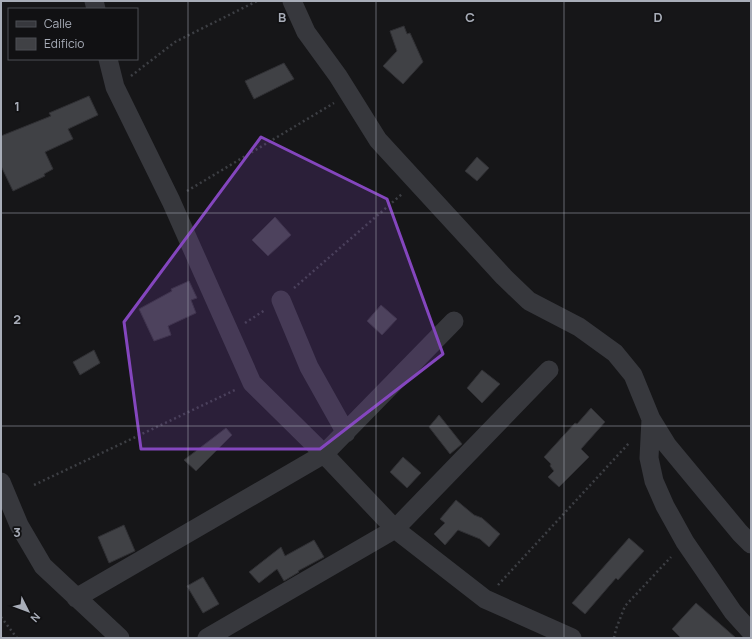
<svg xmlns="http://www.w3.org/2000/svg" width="752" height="639" viewBox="0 0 752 639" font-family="Manrope,sans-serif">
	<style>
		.building { fill: #404145; stroke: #303034 }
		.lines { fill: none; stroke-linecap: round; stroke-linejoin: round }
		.path { stroke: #3d3f44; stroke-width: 2.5; stroke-dasharray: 2 3; stroke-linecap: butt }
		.minor { stroke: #37383d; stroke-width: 19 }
		.marked { fill: #8446be; fill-opacity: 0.2; stroke: #8446be; stroke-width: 3; stroke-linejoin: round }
		.grid { fill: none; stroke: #a8adb8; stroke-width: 1; stroke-opacity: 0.55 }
		.grid-label { font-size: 13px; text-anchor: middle; font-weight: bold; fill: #a8adb8; stroke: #111113; stroke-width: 3.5; stroke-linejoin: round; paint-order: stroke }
	</style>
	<rect width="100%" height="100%" fill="#161618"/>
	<path class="building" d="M 404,26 L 407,34 L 410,33 L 423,62 L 403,84 L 383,66 L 397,51 L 390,31 Z
		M 284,63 L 294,79 L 254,99 L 245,81 Z
		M 89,96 L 98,115 L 68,129 L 73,139 L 45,152 L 53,169 L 44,174 L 45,176 L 13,191 L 1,166 L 1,136 L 51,116 L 49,113 Z
		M 477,157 L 489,168 L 477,181 L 465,171 Z
		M 275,217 L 291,235 L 268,256 L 252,240 Z
		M 189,281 L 197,298 L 191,300 L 196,313 L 168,326 L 171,335 L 154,341 L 139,309 L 172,291 L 171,289 Z
		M 381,305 L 397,319 L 382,335 L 367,321 Z
		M 94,350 L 100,363 L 80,375 L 73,362 Z
		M 482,370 L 500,384 L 482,403 L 467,388 Z
		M 591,408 L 605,422 L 581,449 L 589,457 L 559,487 L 548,477 L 554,471 L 550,466 L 551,464 L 544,457 L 575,423 L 577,424 Z
		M 439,415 L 462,444 L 450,454 L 429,427 Z
		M 226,428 L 232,435 L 196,471 L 184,460 Z
		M 403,457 L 421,473 L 407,488 L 390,472 Z
		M 456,500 L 474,515 L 482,518 L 500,534 L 489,547 L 480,539 L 458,530 L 445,545 L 434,534 L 445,523 L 440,519 Z
		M 124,525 L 135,551 L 109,563 L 98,537 Z
		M 629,538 L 644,551 L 618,580 L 616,578 L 585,614 L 572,603 Z
		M 314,540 L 324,557 L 298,571 L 299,572 L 284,581 L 277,569 L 259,583 L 249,572 L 281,547 L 285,556 Z
		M 203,577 L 219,604 L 203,613 L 187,586 Z
		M 696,603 L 736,638 L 681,638 L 672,629 Z"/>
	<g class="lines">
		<path class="path" d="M 131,76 L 175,42 L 257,1
			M 187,191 L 334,103
			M 294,288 L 402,194
			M 245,323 L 265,310
			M 34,485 L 235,390
			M 498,585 L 630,442
			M 1,617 L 17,638
			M 614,638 L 616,629 L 625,606 L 671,557"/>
		<path class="minor" d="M 94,1 L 96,9
			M 292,1 L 306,32 L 338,76 L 378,140 L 504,277 L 529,301 L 579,327 L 615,353 L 633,375 L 651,419 L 667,445 L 740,533 L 751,544
			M 108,59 L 115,87 L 171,201 L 252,383 L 324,454 L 395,529 L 485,599 L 572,638
			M 281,300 L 309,367 L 346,433
			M 651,419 L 649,458 L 654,481 L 665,506 L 685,542 L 733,612 L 751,632
			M 1,482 L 19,525 L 43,566 L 120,638
			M 76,598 L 324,454 L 454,321
			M 207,638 L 395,529 L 549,370"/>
	</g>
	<path class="marked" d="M 261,137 L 387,199 L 443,354 L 320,449 L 141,449 L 124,322 Z"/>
	<path class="grid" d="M 188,1 L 188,638M 376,1 L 376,638M 564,1 L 564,638M 1,213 L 751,213M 1,426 L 751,426"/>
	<g class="grid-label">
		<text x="282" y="22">B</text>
		<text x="470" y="22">C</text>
		<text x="658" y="22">D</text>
		<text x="17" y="111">1</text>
		<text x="17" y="324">2</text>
		<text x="17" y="537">3</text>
	</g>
	<rect width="752" height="639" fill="none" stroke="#a8adb8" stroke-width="4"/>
	<rect x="8" y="8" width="130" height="52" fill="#111113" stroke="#4d4f55"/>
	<rect x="16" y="21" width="20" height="6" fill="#37383d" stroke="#4d4f55"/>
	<text x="44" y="28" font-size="12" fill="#a8adb8">Calle</text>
	<rect x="16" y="38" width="20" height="12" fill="#404145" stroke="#4d4f55"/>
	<text x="44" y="48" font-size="12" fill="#a8adb8">Edificio</text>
	<g transform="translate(28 611) rotate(132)" stroke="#111113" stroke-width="3" paint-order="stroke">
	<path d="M0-3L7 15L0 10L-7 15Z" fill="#a8adb8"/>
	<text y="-6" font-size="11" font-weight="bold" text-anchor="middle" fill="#a8adb8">N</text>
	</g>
</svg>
